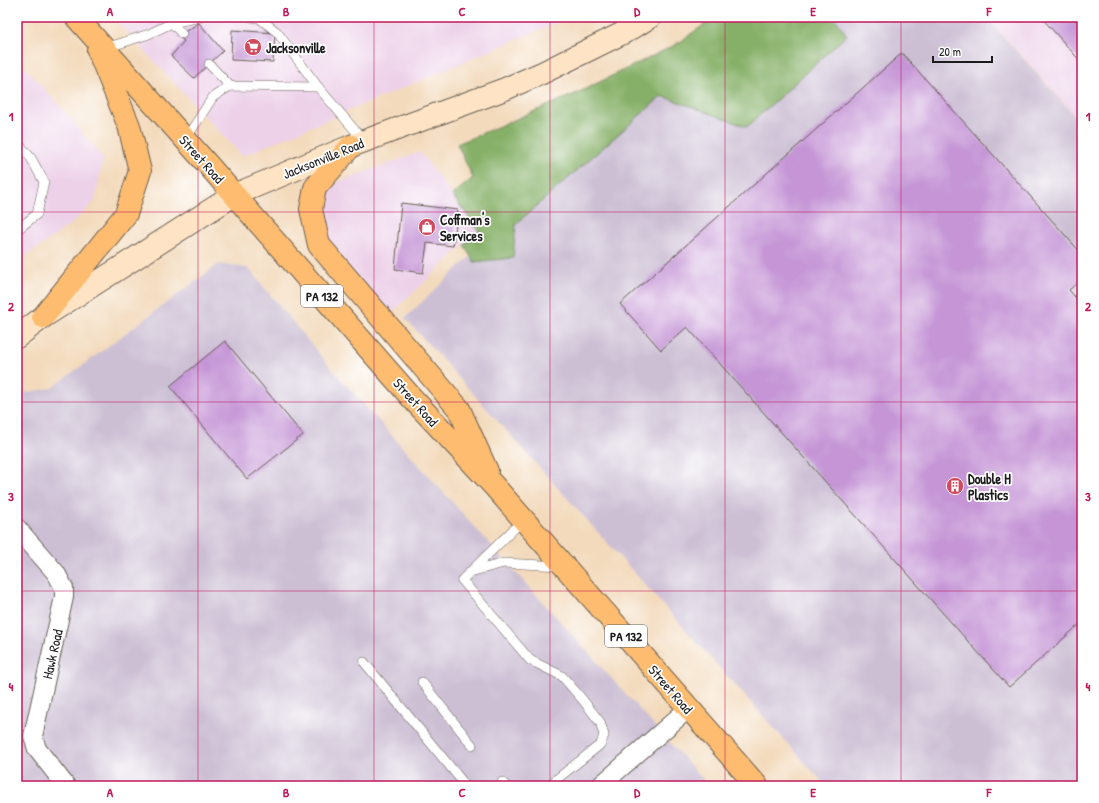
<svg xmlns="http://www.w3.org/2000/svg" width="1099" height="803" viewBox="0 0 1099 803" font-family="'Patrick Hand',sans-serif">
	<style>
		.built { fill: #edd1e9 }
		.industrial { fill: #ccbfd4 }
		.forest { fill: #86b067; stroke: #516642 }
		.building { fill: #c595d6 }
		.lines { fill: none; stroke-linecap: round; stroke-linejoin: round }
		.service-casing { stroke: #675e54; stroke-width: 10 }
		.minor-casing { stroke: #675e54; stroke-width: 20 }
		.secondary-casing { stroke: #675e54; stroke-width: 24 }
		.primary-casing { stroke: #675e54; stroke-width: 24 }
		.service { stroke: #fff; stroke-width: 9 }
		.minor { stroke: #fff; stroke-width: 18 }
		.secondary { stroke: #fee4c5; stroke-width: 22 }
		.primary { stroke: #fdbc6f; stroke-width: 22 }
		.grid { fill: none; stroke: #c2185b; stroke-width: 1; stroke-opacity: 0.55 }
		.labels { text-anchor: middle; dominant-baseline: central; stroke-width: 3.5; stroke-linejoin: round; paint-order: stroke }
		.shield { fill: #fff; stroke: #606060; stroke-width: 1 }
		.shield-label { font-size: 13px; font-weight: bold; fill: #1c1c1c }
		.poi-label { font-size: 14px; font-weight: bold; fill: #1c1c1c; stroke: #fff; text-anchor: start }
		.street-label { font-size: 14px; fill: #1c1c1c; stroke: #fff }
		.neatline { fill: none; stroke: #c2185b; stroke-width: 1.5 }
		.grid-label { font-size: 13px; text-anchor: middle; font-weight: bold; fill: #c2185b }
	</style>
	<rect width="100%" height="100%" fill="#fff"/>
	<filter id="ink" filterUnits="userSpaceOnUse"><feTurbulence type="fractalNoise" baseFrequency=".025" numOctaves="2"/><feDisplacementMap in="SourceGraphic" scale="8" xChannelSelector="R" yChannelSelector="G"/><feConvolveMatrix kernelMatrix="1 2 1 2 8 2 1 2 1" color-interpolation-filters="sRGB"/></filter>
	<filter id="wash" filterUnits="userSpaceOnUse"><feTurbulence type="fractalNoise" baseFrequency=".012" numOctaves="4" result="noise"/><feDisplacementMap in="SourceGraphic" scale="16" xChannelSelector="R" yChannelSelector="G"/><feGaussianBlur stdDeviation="0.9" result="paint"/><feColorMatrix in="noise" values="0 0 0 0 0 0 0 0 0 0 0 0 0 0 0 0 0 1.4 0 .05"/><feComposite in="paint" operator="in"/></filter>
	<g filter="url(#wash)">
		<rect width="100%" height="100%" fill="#f3dabc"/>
		<path class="built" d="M 113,17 L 570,17 L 242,156 Z
			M 987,17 L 1082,17 L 1082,123 Z
			M 17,59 L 59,105 L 103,158 L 95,201 L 70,225 L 17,262 Z
			M 420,152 L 479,231 L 387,317 L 323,232 L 323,196 L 336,183 Z"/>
		<path class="industrial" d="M 748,17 L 986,17 L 1082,124 L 1082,786 L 826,786 L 405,318 L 506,223 Z
			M 219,264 L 248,268 L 330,367 L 709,786 L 17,786 L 17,394 L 52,388 Z"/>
		<path class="forest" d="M 715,17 L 834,17 L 847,35 L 747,127 L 662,96 L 516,224 L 513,258 L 474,262 L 464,245 L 479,231 L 452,195 L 473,178 L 457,144 L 575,94 L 675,45 Z"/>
		<g id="blocks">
			<path class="building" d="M 1041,17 L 1082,17 L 1082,63 Z
				M 199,23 L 223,51 L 194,78 L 171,56 L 184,41 L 178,36 Z
				M 232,30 L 275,33 L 273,62 L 231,60 Z
				M 902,53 L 1082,254 L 1082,279 L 1069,290 L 1082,305 L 1082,622 L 1009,687 L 687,327 L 661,350 L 620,304 Z
				M 401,203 L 458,210 L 453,246 L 427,243 L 423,273 L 395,269 Z
				M 225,341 L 303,435 L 247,479 L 170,386 Z"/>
		</g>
	</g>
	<g filter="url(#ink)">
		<use href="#blocks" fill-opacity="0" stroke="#675e54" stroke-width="1"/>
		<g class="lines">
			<defs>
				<path id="service" d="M 250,17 L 259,18 L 277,32 L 318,87
					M 617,17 L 628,29
					M 172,23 L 200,17
					M 106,48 L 149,34 L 172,23 L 182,34
					M 209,64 L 230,86
					M 185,140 L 213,97 L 230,86 L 318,87 L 364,141
					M 17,142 L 31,158 L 44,182 L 37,214 L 17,230
					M 523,520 L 462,580 L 530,660 L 562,676 L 582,699 L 600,722 L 604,735 L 601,744 L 548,786
					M 474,571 L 504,563 L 560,566
					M 364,662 L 466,786
					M 422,682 L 472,745
					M 502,782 L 506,786"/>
				<path id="minor" d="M 17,528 L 56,573 L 64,588 L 64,597 L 33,736 L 37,749 L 66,786
					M 600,786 L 689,708"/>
				<path id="secondary" d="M 17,337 L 43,317 L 234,195 L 351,146 L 505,89 L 542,73 L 629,30 L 650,17"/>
				<path id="primary" d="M 76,17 L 209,166 L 411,397 L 494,486 L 757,786
					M 351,146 L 315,188 L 311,209 L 319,245 L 459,409 L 487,471
					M 43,317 L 126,214 L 140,171 L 129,126 L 98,50"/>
			</defs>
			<use href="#service" class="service-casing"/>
			<use href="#minor" class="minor-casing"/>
			<use href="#secondary" class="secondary-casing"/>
			<use href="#primary" class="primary-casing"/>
			<use href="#service" class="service"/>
			<use href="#minor" class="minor"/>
			<use href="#secondary" class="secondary"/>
			<use href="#primary" class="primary"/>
		</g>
	</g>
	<path class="grid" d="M 198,17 L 198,786M 374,17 L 374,786M 550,17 L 550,786M 725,17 L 725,786M 901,17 L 901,786M 17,212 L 1082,212M 17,402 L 1082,402M 17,591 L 1082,591"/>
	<defs>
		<symbol id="supermarket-disc" viewBox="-11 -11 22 22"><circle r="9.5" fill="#d1495b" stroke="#fff"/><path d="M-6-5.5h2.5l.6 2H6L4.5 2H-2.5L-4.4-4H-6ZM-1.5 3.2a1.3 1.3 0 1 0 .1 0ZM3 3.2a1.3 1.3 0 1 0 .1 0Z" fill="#fff"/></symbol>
		<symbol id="shop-disc" viewBox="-11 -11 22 22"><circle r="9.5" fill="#d1495b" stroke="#fff"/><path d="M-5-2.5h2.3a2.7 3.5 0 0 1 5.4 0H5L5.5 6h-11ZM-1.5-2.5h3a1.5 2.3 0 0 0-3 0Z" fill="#fff"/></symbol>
		<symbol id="building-disc" viewBox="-11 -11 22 22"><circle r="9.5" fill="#d1495b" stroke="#fff"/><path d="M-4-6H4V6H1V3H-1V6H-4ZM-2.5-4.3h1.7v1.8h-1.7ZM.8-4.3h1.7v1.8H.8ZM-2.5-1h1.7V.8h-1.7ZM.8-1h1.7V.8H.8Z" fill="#fff"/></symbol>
	</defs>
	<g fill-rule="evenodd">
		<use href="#supermarket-disc" x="243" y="37" width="20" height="20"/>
		<use href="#shop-disc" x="417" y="217" width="20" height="20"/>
		<use href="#building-disc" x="945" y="476" width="20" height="20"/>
	</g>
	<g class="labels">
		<g class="shield">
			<rect x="301" y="285" width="42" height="22" rx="3"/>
			<rect x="605" y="625" width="42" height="22" rx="3"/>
		</g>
		<g class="shield-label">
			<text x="322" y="296">PA 132</text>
			<text x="626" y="636">PA 132</text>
		</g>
		<g class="poi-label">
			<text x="266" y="47">Jacksonville</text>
			<text x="440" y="219">Coffman's<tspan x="440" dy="16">Services</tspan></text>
			<text x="968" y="478">Double H<tspan x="968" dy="16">Plastics</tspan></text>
		</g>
		<g class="street-label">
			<text transform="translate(323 158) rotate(-22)">Jacksonville Road</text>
			<text transform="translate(202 159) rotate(48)">Street Road</text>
			<text transform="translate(416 402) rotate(48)">Street Road</text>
			<text transform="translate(52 654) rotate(-77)">Hawk Road</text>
			<text transform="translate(671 689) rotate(49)">Street Road</text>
		</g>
	</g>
	<rect width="1099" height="803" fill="none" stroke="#fff" stroke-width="44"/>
	<path d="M933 56v6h59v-6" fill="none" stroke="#1c1c1c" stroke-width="2"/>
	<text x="939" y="56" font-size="12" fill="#1c1c1c" stroke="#ffffff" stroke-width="3" paint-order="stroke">20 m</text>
	<rect x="22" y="22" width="1055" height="759" class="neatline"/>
	<g class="grid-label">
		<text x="110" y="16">A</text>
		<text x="286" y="16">B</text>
		<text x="462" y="16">C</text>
		<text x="637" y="16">D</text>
		<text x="813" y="16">E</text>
		<text x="989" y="16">F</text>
		<text x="11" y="121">1</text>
		<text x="1088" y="121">1</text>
		<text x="11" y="311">2</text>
		<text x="1088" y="311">2</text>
		<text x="11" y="501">3</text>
		<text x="1088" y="501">3</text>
		<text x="11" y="691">4</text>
		<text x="1088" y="691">4</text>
		<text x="110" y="797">A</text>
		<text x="286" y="797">B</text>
		<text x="462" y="797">C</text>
		<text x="637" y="797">D</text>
		<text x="813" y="797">E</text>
		<text x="989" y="797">F</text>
	</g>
</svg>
